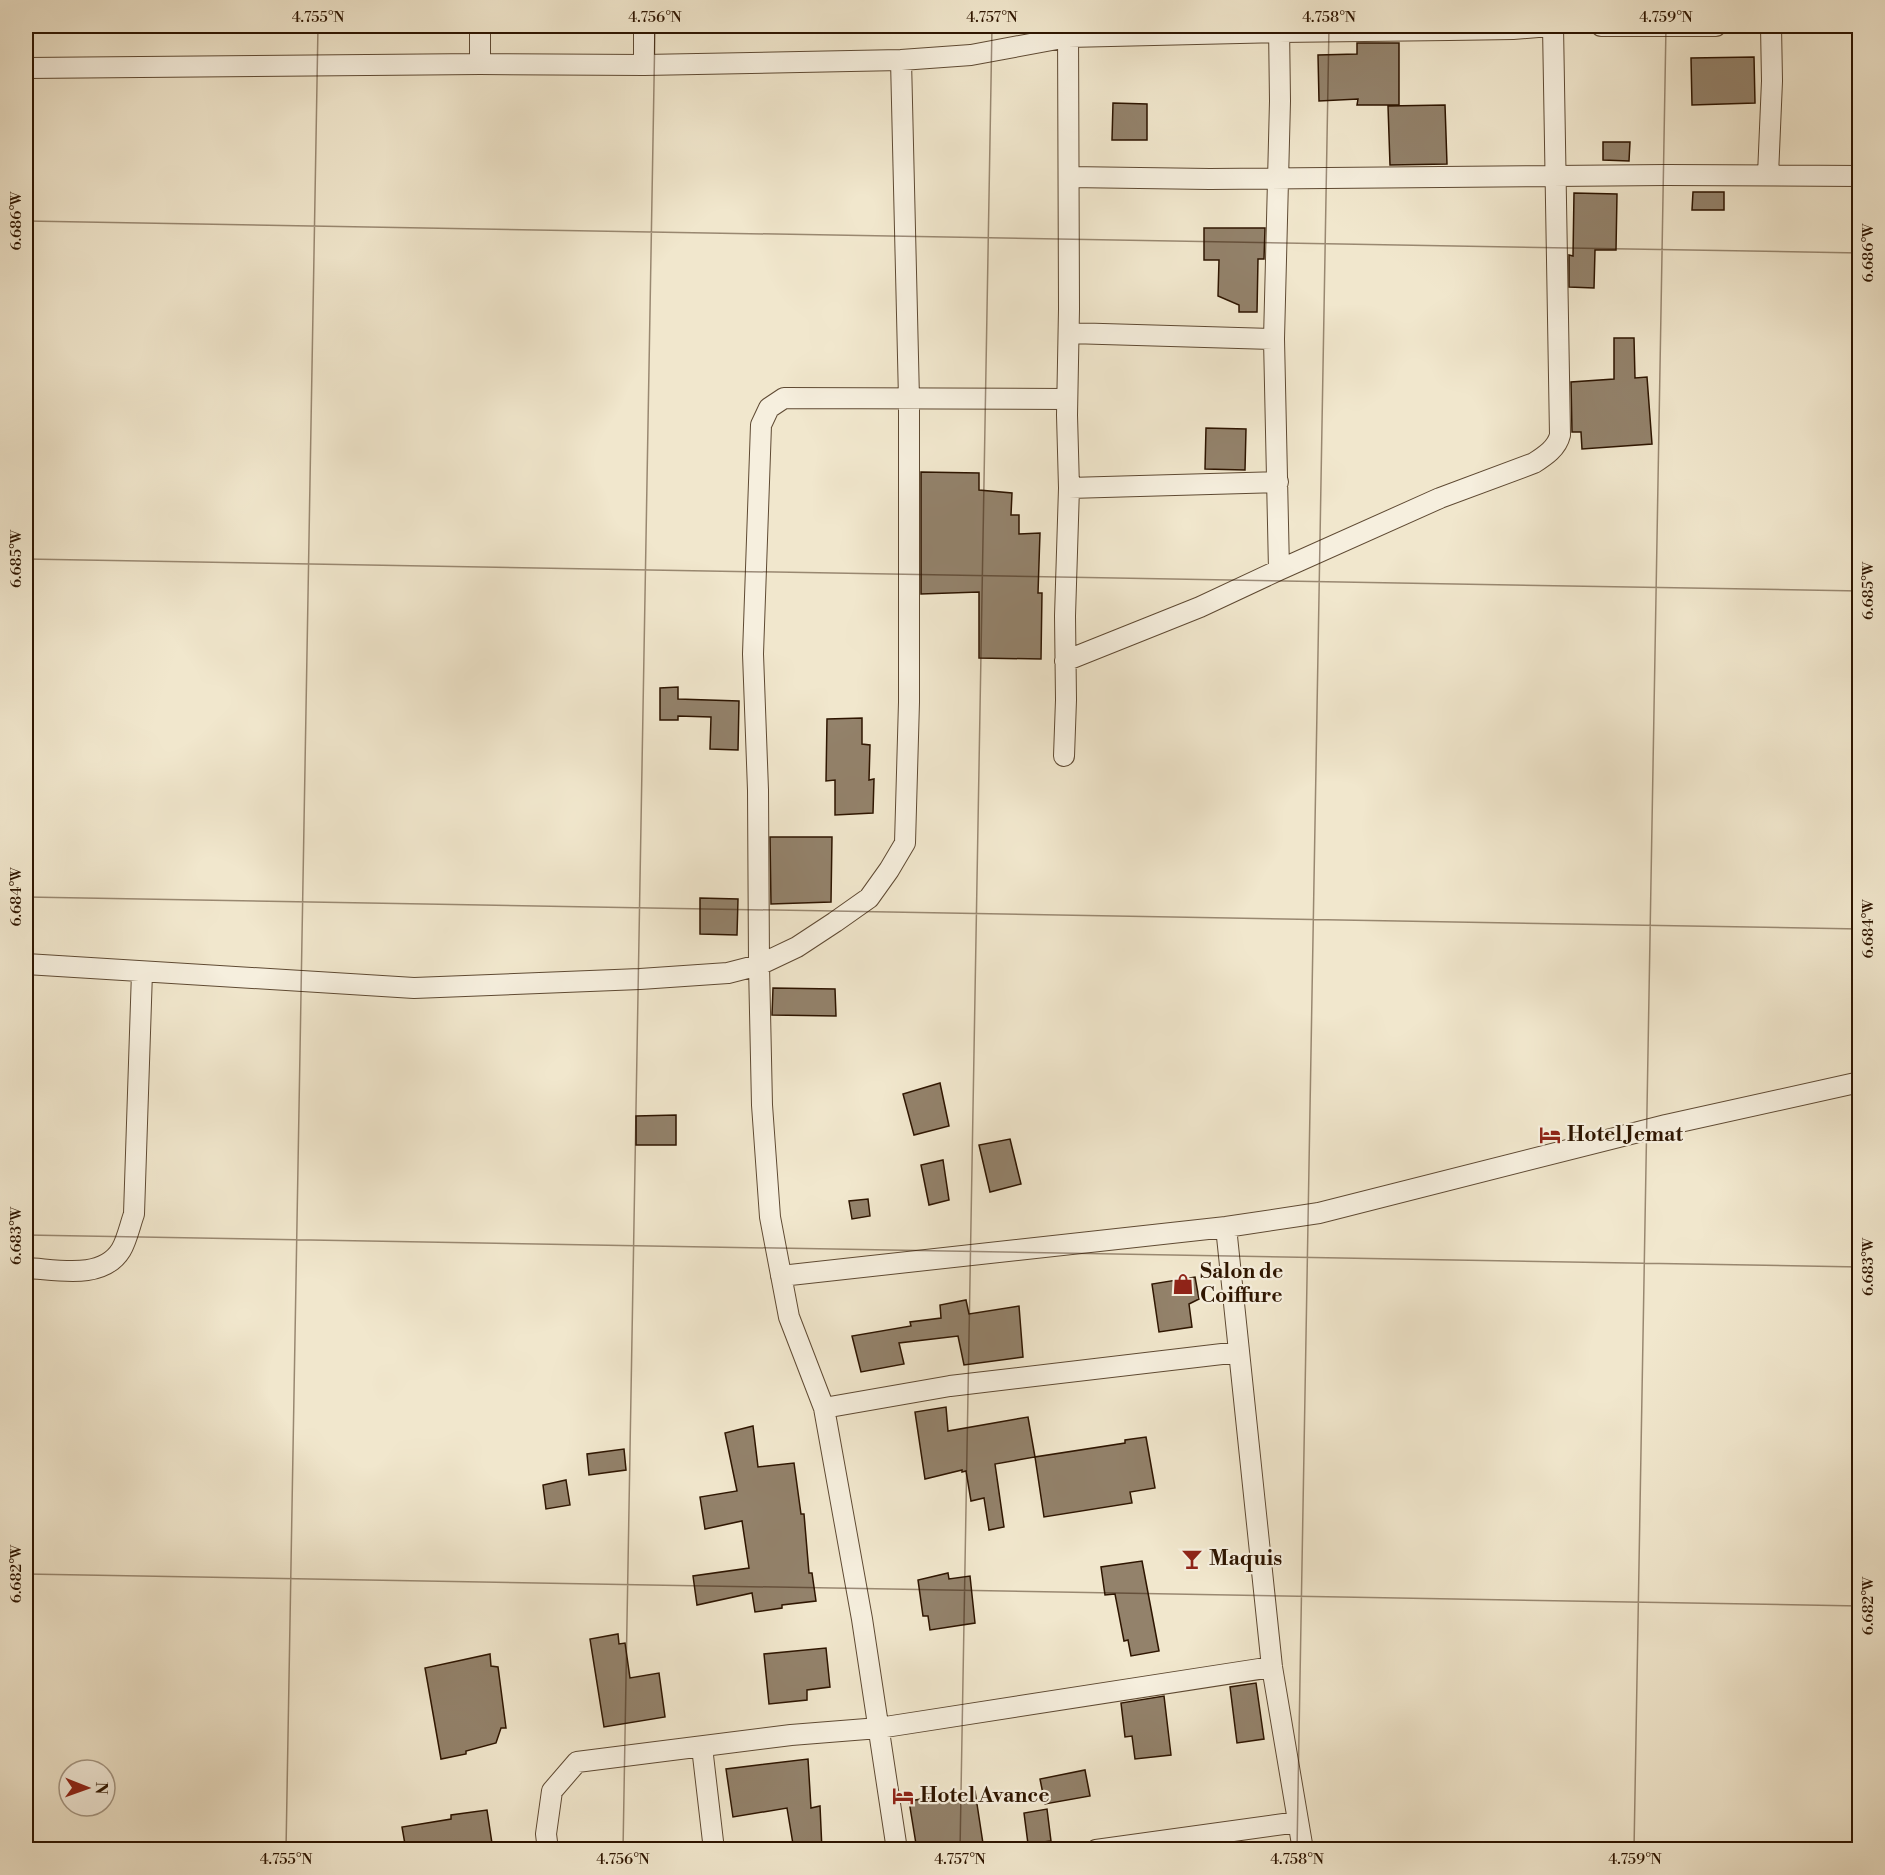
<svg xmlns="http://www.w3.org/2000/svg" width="1885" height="1875" viewBox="0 0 1885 1875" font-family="'Libre Bodoni',serif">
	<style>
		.building { fill: #93826b; stroke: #2e1500; stroke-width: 1.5 }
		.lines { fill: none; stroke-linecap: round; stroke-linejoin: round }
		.minor-casing { stroke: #5f4a33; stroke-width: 22 }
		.minor { stroke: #f6efde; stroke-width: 20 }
		.ticks { fill: none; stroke: #2e1500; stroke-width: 1.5; stroke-opacity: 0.45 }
		.labels { text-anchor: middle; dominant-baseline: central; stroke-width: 4.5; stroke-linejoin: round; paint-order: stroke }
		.poi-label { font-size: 21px; font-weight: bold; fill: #2e1500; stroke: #f6efde; text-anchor: start }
		.neatline { fill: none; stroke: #2e1500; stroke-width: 2 }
		.ticks-label { font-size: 15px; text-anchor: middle; fill: #2e1500 }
	</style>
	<rect width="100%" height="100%" fill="#f1e7cd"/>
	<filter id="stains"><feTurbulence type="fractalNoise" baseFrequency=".00333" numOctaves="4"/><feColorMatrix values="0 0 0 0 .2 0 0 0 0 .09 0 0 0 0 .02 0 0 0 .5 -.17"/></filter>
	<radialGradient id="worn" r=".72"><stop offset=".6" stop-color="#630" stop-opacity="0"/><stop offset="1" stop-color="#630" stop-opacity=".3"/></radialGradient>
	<path class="building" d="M 1357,43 L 1399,43 L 1399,105 L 1357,105 L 1358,99 L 1319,101 L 1318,55 L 1357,54 Z
		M 1754,57 L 1755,103 L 1692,105 L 1691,58 Z
		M 1113,103 L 1147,104 L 1147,140 L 1112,140 Z
		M 1445,105 L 1447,164 L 1390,165 L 1388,106 Z
		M 1603,142 L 1630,142 L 1629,161 L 1603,160 Z
		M 1693,192 L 1724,192 L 1724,210 L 1692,210 Z
		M 1574,193 L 1617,194 L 1616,250 L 1595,250 L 1594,288 L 1569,287 L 1569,255 L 1573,256 Z
		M 1204,228 L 1265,228 L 1264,259 L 1258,259 L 1257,312 L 1239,312 L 1239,305 L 1218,296 L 1219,260 L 1204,260 Z
		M 1614,338 L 1634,338 L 1635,378 L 1647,377 L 1652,444 L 1582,449 L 1581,432 L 1572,432 L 1571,382 L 1614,379 Z
		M 1206,428 L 1246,429 L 1245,470 L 1205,469 Z
		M 921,472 L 979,473 L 979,490 L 1012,493 L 1011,515 L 1019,515 L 1019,534 L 1040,533 L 1038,593 L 1042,593 L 1041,659 L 979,658 L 979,592 L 921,594 Z
		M 678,687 L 678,699 L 739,701 L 738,750 L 710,749 L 711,717 L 678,716 L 678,720 L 660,720 L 660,688 Z
		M 862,718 L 862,744 L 870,745 L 869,780 L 874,779 L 873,813 L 835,815 L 835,780 L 826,781 L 827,719 Z
		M 770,837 L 832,837 L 831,902 L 771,904 Z
		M 700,898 L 738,899 L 737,935 L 700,934 Z
		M 773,988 L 835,989 L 836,1016 L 772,1015 Z
		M 940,1083 L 949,1126 L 914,1135 L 903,1094 Z
		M 676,1115 L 676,1145 L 636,1145 L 636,1116 Z
		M 1010,1139 L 1021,1184 L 990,1192 L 979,1145 Z
		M 943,1160 L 949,1200 L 929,1205 L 921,1165 Z
		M 868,1199 L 870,1216 L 852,1219 L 849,1201 Z
		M 1195,1277 L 1199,1299 L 1189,1304 L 1192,1327 L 1159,1332 L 1152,1284 Z
		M 966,1300 L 969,1314 L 1019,1306 L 1023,1357 L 964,1365 L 958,1336 L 899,1343 L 904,1364 L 861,1372 L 852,1336 L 911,1326 L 910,1322 L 941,1318 L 940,1305 Z
		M 946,1407 L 948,1431 L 1028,1417 L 1035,1457 L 995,1464 L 1004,1527 L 989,1530 L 984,1498 L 971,1501 L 966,1471 L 962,1472 L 962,1470 L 925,1479 L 915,1412 Z
		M 753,1426 L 758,1467 L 794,1463 L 801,1514 L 804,1514 L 809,1573 L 812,1573 L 816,1601 L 782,1605 L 782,1608 L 755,1612 L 752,1593 L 697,1605 L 693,1576 L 749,1568 L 742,1521 L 705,1529 L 700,1497 L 737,1491 L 725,1433 Z
		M 1146,1437 L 1155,1488 L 1130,1492 L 1132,1503 L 1044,1517 L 1035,1457 L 1125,1443 L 1125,1440 Z
		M 624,1449 L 626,1470 L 589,1475 L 587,1454 Z
		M 566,1480 L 570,1505 L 546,1509 L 543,1485 Z
		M 1142,1561 L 1159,1651 L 1131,1656 L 1128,1640 L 1124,1641 L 1115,1594 L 1105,1595 L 1101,1567 Z
		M 948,1573 L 949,1579 L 970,1576 L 975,1623 L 930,1630 L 928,1616 L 923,1616 L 918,1580 Z
		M 618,1634 L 619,1644 L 625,1643 L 630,1678 L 659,1673 L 665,1717 L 604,1727 L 590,1639 Z
		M 826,1648 L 830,1687 L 807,1690 L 807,1700 L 769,1704 L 764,1654 Z
		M 490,1654 L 491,1666 L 498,1667 L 506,1728 L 501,1728 L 496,1743 L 466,1751 L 466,1754 L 441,1759 L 425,1668 Z
		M 1256,1683 L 1264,1739 L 1237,1743 L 1230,1687 Z
		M 1164,1696 L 1171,1755 L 1135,1759 L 1132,1736 L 1125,1737 L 1121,1703 Z
		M 808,1759 L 811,1808 L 820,1806 L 822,1850 L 794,1850 L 787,1808 L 733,1817 L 726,1769 Z
		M 1085,1770 L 1090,1796 L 1045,1804 L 1040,1779 Z
		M 975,1791 L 984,1850 L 917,1850 L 909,1801 Z
		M 1047,1809 L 1051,1841 L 1028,1844 L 1024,1813 Z
		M 487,1810 L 493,1850 L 406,1850 L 402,1827 L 451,1819 L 451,1815 Z"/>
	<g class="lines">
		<defs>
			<path id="minor" d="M 1601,26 L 1716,26
				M 480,64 L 480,26
				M 644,65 L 644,26
				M 26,68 L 480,64 L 644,65 L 901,60 L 971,55 L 1068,37 L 1279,32 L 1449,30 L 1513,29 L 1550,26
				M 1768,175 L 1772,81 L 1771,26
				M 1069,177 L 1210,179 L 1666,175 L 1860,176
				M 1069,333 L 1274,339
				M 1069,488 L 1278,482
				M 1279,570 L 1274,339 L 1280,101 L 1279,26
				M 1065,661 L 1200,607 L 1279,570 L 1440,498 L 1534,463 C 1545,456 1557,448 1560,435 L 1553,26
				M 1064,756 L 1066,700 L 1065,616 L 1069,488 L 1067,415 L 1069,309 L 1068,26
				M 26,964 L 414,988 L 640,979 L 728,973 L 759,965 L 797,947 L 835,922 L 869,898 L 889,870 L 905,843 L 909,702 L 909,399 L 901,60
				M 1226,1227 L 1272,1667 L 1303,1850
				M 26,1268 C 55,1269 102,1281 121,1250 C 127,1240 130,1225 134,1214 L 142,972
				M 781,1276 L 1226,1227 L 1319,1213 L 1666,1125 L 1860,1082
				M 824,1408 L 950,1386 L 1239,1352
				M 702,1747 L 714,1850
				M 548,1850 L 546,1834 L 552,1791 L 577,1762 L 791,1735 L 879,1728 L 1272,1667
				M 897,1850 L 862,1619 L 824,1408 L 789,1317 L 770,1217 L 762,1105 L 759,965 L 758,790 L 753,654 L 761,425 L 769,408 L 784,398 L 1067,399
				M 1096,1850 L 1298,1822"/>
		</defs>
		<use href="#minor" class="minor-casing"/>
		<use href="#minor" class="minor"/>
	</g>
	<path class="ticks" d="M 26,221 L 1860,253M 26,559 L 1860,591M 26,897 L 1860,929M 26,1235 L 1860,1267M 26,1574 L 1860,1606M 286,1850 L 318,26M 623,1850 L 655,26M 960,1850 L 992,26M 1297,1850 L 1329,26M 1634,1850 L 1666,26"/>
	<defs>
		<symbol id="hotel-bare" viewBox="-9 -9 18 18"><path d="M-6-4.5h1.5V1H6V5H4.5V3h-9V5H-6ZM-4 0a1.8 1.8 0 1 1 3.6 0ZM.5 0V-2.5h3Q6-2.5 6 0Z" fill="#8f2418" stroke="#f6efde" stroke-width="2.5" paint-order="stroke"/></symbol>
		<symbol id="shop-bare" viewBox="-9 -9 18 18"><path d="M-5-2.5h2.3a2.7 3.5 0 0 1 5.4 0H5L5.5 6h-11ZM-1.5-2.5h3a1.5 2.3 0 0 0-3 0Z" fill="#8f2418" stroke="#f6efde" stroke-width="2.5" paint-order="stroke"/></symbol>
		<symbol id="bar-bare" viewBox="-9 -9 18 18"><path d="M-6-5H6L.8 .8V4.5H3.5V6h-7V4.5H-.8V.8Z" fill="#8f2418" stroke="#f6efde" stroke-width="2.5" paint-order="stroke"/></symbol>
	</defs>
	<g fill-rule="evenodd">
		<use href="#hotel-bare" x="1535" y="1120" width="30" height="30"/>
		<use href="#shop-bare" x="1168" y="1269" width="30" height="30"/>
		<use href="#bar-bare" x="1177" y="1544" width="30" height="30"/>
		<use href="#hotel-bare" x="888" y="1781" width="30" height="30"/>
	</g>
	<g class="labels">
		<g class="poi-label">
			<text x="1567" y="1135">Hotel Jemat</text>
			<text x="1200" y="1272">Salon de<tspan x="1200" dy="24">Coiffure</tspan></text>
			<text x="1209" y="1559">Maquis</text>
			<text x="920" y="1796">Hotel Avance</text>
		</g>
	</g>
	<rect width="1885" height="1875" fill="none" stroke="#f1e7cd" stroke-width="66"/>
	<g transform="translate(87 1788) rotate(91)"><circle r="28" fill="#f6efde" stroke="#a69885" stroke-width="1.5"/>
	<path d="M0-4.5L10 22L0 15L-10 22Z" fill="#8f2418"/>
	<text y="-9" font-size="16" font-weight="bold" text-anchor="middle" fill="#2e1500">N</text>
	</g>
	<rect x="33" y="33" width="1819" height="1809" class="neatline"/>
	<g class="ticks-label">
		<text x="318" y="22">4.755°N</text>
		<text x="655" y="22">4.756°N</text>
		<text x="992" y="22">4.757°N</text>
		<text x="1329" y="22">4.758°N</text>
		<text x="1666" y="22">4.759°N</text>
		<text transform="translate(16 221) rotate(-90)" y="5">6.686°W</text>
		<text transform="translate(1868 253) rotate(-90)" y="5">6.686°W</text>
		<text transform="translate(16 559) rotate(-90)" y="5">6.685°W</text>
		<text transform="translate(1868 591) rotate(-90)" y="5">6.685°W</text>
		<text transform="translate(16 897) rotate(-90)" y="5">6.684°W</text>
		<text transform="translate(1868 929) rotate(-90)" y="5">6.684°W</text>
		<text transform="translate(16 1236) rotate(-90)" y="5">6.683°W</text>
		<text transform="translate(1868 1267) rotate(-90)" y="5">6.683°W</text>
		<text transform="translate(16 1574) rotate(-90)" y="5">6.682°W</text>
		<text transform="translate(1868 1606) rotate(-90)" y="5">6.682°W</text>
		<text x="286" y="1864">4.755°N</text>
		<text x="623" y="1864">4.756°N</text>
		<text x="960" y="1864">4.757°N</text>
		<text x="1297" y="1864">4.758°N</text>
		<text x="1635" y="1864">4.759°N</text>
	</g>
	<rect width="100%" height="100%" filter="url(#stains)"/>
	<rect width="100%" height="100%" fill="url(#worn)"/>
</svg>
